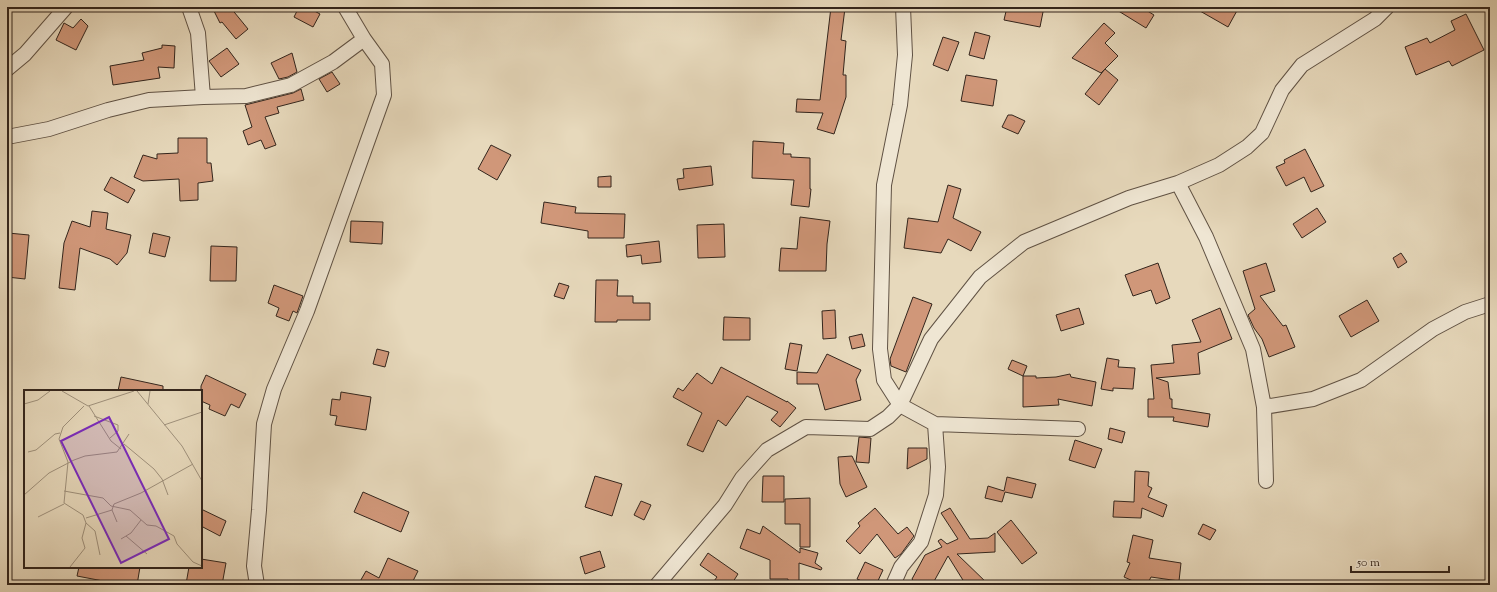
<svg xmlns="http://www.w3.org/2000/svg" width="1497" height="592" viewBox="0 0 1497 592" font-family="'Sorts Mill Goudy',serif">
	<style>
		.building { fill: #d09779; stroke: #33251c }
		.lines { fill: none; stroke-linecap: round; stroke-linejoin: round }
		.street-casing { stroke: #605244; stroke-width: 16 }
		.street { stroke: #efe6d3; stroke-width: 14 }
		.inset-road { fill: none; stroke: #9f917c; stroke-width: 1 }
		.view { fill: #7b2cbf; fill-opacity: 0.15; stroke: #7b2cbf; stroke-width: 2 }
		.inset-edge { fill: none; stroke: #33251c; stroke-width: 2 }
	</style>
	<rect width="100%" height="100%" fill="#e7d9bc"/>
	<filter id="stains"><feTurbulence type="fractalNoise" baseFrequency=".005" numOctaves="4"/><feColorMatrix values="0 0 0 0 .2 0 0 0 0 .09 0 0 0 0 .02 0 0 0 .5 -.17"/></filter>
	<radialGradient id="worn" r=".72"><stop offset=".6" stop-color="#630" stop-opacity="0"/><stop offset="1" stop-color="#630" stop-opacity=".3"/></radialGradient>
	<path class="building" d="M 212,7 L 230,7 L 248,29 L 236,39 L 222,22 L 220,23 Z
		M 299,7 L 307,7 L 320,14 L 313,27 L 294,17 Z
		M 831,7 L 845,8 L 841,40 L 846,41 L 843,75 L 846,75 L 846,97 L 834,134 L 817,129 L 823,113 L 796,112 L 797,99 L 820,100 Z
		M 1007,7 L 1044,7 L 1040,27 L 1004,20 Z
		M 1112,7 L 1141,7 L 1154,15 L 1146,28 Z
		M 1193,7 L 1239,7 L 1228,27 Z
		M 1466,14 L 1484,50 L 1452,66 L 1449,61 L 1416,75 L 1405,47 L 1427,38 L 1430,43 L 1455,30 L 1451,21 Z
		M 81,19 L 88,26 L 76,50 L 56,40 L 64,23 L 73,28 Z
		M 1104,23 L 1115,33 L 1105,43 L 1118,56 L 1101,73 L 1072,58 Z
		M 975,32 L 990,36 L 984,59 L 969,55 Z
		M 943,37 L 959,42 L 948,71 L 933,65 Z
		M 162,45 L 175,46 L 174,68 L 158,67 L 160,78 L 113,85 L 110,66 L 144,60 L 142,53 L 162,48 Z
		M 227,48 L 239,64 L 221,77 L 209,61 Z
		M 292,53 L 297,72 L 288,77 L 279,79 L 271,63 Z
		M 1105,69 L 1118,80 L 1099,105 L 1085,94 Z
		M 332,72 L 340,84 L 327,92 L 319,79 Z
		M 966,75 L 997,80 L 993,106 L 961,101 Z
		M 301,89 L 304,100 L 277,107 L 279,113 L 265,117 L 276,145 L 265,149 L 261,140 L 248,145 L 243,131 L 252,127 L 245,105 L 293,93 Z
		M 1008,115 L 1012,115 L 1025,121 L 1018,134 L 1002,127 Z
		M 178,138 L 207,138 L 207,163 L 211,163 L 213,181 L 198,183 L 198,200 L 180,201 L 179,179 L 143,181 L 134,177 L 143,155 L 157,159 L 157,154 L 178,153 Z
		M 753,141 L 784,143 L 783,154 L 791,154 L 791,157 L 810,158 L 810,189 L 811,189 L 809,207 L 791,205 L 794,180 L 752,178 Z
		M 491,145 L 511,155 L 497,180 L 478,169 Z
		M 1305,149 L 1324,186 L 1311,192 L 1304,177 L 1286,186 L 1276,167 L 1285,163 L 1284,160 Z
		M 711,166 L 713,185 L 679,190 L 677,179 L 684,178 L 683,169 Z
		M 611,176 L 611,187 L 598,187 L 598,177 Z
		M 111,177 L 135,190 L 128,203 L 104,190 Z
		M 948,185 L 961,189 L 953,218 L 981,232 L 971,251 L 948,239 L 941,253 L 904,248 L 908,218 L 938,222 Z
		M 544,202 L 576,207 L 575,213 L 625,214 L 624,238 L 588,238 L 588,231 L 541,223 Z
		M 1317,208 L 1326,222 L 1302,238 L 1293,224 Z
		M 92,211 L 108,213 L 106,229 L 131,235 L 127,253 L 117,265 L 110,259 L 80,248 L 75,290 L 59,288 L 64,243 L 72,221 L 90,227 Z
		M 800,217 L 830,221 L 827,244 L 826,271 L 779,271 L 781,248 L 797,249 Z
		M 351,221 L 383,222 L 382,244 L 350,242 Z
		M 724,224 L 725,257 L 698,258 L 697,225 Z
		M 8,233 L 29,235 L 25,279 L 7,277 Z
		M 153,233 L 170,237 L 165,257 L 149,253 Z
		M 659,241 L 661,262 L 642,264 L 641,255 L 627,257 L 626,245 Z
		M 211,246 L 237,247 L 236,281 L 210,281 Z
		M 1401,253 L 1407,262 L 1398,268 L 1393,258 Z
		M 1158,263 L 1170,298 L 1156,304 L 1151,290 L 1133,296 L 1125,275 Z
		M 1266,263 L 1275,291 L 1260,296 L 1283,326 L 1286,325 L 1295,347 L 1269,357 L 1262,339 L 1254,328 L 1248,315 L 1255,309 L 1243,271 Z
		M 596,280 L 618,280 L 617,296 L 633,296 L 633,303 L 650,303 L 650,320 L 617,320 L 617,322 L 595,322 Z
		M 559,283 L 569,286 L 564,299 L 554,296 Z
		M 274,285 L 303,296 L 297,313 L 293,311 L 289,321 L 276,316 L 279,308 L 268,303 Z
		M 913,297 L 932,304 L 906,372 L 891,366 L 890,359 Z
		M 1367,300 L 1379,321 L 1351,337 L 1339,316 Z
		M 1079,308 L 1084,324 L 1061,331 L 1056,315 Z
		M 1220,308 L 1232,339 L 1198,353 L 1200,374 L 1156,378 L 1168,382 L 1170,399 L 1172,399 L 1172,408 L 1210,414 L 1208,427 L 1173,421 L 1174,417 L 1148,417 L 1148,399 L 1154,399 L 1151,365 L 1174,363 L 1172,345 L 1201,342 L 1192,320 Z
		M 835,310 L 836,338 L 823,339 L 822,311 Z
		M 724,317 L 750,318 L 750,340 L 723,340 Z
		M 862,334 L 865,346 L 852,349 L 849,337 Z
		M 790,343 L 802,345 L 797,371 L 785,369 Z
		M 377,349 L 389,352 L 385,367 L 373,364 Z
		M 827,354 L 861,370 L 856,380 L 861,400 L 825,410 L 818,384 L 797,384 L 797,372 L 817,373 Z
		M 1107,358 L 1119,360 L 1118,367 L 1135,368 L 1133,389 L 1113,388 L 1113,391 L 1101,389 Z
		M 1012,360 L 1027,366 L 1023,376 L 1008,369 Z
		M 721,367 L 787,402 L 787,401 L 796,408 L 780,427 L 771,420 L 778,412 L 747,396 L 726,426 L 718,420 L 703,452 L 687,445 L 702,413 L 673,397 L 678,388 L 683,391 L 697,373 L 712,384 Z
		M 1070,374 L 1071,377 L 1096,382 L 1092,406 L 1058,399 L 1059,405 L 1023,407 L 1023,376 L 1036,376 L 1036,378 L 1056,377 Z
		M 206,375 L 246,394 L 239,408 L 231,404 L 225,416 L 209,409 L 210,405 L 201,401 L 201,386 Z
		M 121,377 L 163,386 L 163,391 L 118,391 Z
		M 341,392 L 371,397 L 366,430 L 335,425 L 337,416 L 330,415 L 332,399 L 340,400 Z
		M 1110,428 L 1125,432 L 1122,443 L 1108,439 Z
		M 859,437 L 871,438 L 869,463 L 856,462 Z
		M 1075,440 L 1102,449 L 1095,468 L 1069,460 Z
		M 908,448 L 927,448 L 927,459 L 907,469 Z
		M 852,456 L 867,487 L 846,497 L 840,484 L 838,457 Z
		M 1135,471 L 1149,472 L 1148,486 L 1152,488 L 1148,497 L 1167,505 L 1163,517 L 1142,508 L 1141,518 L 1113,517 L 1114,501 L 1134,502 Z
		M 595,476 L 622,484 L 612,516 L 585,507 Z
		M 763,476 L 784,476 L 784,502 L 762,502 Z
		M 1007,477 L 1036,484 L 1032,498 L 1005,492 L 1002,502 L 985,498 L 988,486 L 1004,491 Z
		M 363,492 L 409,512 L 401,532 L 354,512 Z
		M 810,498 L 810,547 L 800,547 L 800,524 L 785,524 L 785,499 Z
		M 641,501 L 651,505 L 644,520 L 634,515 Z
		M 875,508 L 898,534 L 907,527 L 914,536 L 901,554 L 895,558 L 877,534 L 860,554 L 846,541 L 860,526 L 858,523 Z
		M 950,508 L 970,539 L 988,538 L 995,533 L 995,552 L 957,554 L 989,585 L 966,585 L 948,556 L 932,585 L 916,585 L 912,579 L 925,555 L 942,547 L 938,541 L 941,539 L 947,544 L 958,539 L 941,513 Z
		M 201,509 L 226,521 L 220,536 L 201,526 Z
		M 1011,520 L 1037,553 L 1022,564 L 997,532 Z
		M 1203,524 L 1216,530 L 1210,540 L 1198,534 Z
		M 763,526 L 800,553 L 800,548 L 818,553 L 815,563 L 822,568 L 821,570 L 799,563 L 799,585 L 788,585 L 788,579 L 770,579 L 770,560 L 740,548 L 747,529 L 760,534 Z
		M 1133,535 L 1153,540 L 1149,558 L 1181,563 L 1179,581 L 1151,577 L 1147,585 L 1142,585 L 1124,577 L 1130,563 L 1127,562 Z
		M 600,551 L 605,567 L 585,574 L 580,557 Z
		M 708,553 L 738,574 L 731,585 L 711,585 L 717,577 L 700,565 Z
		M 388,558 L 418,571 L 411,585 L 358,585 L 366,571 L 379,578 Z
		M 201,559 L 226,563 L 222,585 L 194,585 L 186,584 L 189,567 L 201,567 Z
		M 865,562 L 883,570 L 876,585 L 871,585 L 857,579 Z
		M 79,567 L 140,567 L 137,585 L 124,585 L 77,576 Z"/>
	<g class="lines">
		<defs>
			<path id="street" d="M 189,7 L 198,33 L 203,97
				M 903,7 L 905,55 L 900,105 L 884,185 L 880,349 L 884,380 L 900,405 L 935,424 L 1078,429
				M 7,69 L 25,54 L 66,7
				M 7,137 L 49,129 L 108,110 L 149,100 L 203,97 L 246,96 L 291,85 L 333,62 L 364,39
				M 1178,183 L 1206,237 L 1253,349 L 1264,407 L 1266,481
				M 1264,407 L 1313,399 L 1361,380 L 1433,329 L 1465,312 L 1490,304
				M 257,585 L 254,566 L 259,510 L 264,424 L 274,389 L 307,311 L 384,95 L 382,64 L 364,39 L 345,7
				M 657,585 L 725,505 L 742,478 L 767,450 L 806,427 L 870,429 L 888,417 L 900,405 L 931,339 L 980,277 L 1024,242 L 1129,198 L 1178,183 L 1219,165 L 1247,147 L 1262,133 L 1282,90 L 1302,65 L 1375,19 L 1387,7
				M 893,585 L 901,567 L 921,542 L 936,495 L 938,467 L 935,424"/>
		</defs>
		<use href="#street" class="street-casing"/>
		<use href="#street" class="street"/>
	</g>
	<g transform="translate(24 390)">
		<rect width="178" height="178" fill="#e7d9bc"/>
		<path class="inset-road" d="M 38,1 L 64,16 L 110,1M 113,1 L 158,56 L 178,91M 0,14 L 14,10 L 26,1M 124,14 L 126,1M 65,16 L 87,51 L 97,59M 70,26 L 94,35 L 94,41 L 86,48M 140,35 L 178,22M 100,54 L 130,79 L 138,89 L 144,105M 4,62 L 12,60 L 31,44 L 36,43M 40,101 L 79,108 L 87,116 L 106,120 L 123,135 L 132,136 L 150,146 L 153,154 L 169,172 L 178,176M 0,105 L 25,83 L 50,70 L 61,66 L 93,62 L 105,44M 14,127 L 40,114M 62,128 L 88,120M 93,132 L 88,120 L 90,114 L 117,103 L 169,74M 62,133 L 71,141 L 76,165M 102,146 L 123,164M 97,149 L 107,143 L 117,130M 46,177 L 61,158 L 58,148 L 62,133 L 59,125 L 40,113 L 44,72 L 35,49 L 39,37 L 60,16"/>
		<path class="view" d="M 85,27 L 145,149 L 97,173 L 37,51 Z"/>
		<rect width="178" height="178" class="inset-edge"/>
	</g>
	<rect width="1497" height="592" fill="none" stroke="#e7d9bc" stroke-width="24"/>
	<rect x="8" y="8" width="1481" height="576" fill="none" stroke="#33251c" stroke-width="2"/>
	<rect x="12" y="12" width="1473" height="568" fill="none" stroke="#33251c"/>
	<path d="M1351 566v6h98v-6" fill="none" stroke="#33251c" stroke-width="2"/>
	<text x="1357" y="566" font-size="12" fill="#33251c" stroke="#efe6d3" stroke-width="3" paint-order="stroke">50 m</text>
	<rect width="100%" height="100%" filter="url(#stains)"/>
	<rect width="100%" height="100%" fill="url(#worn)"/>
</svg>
